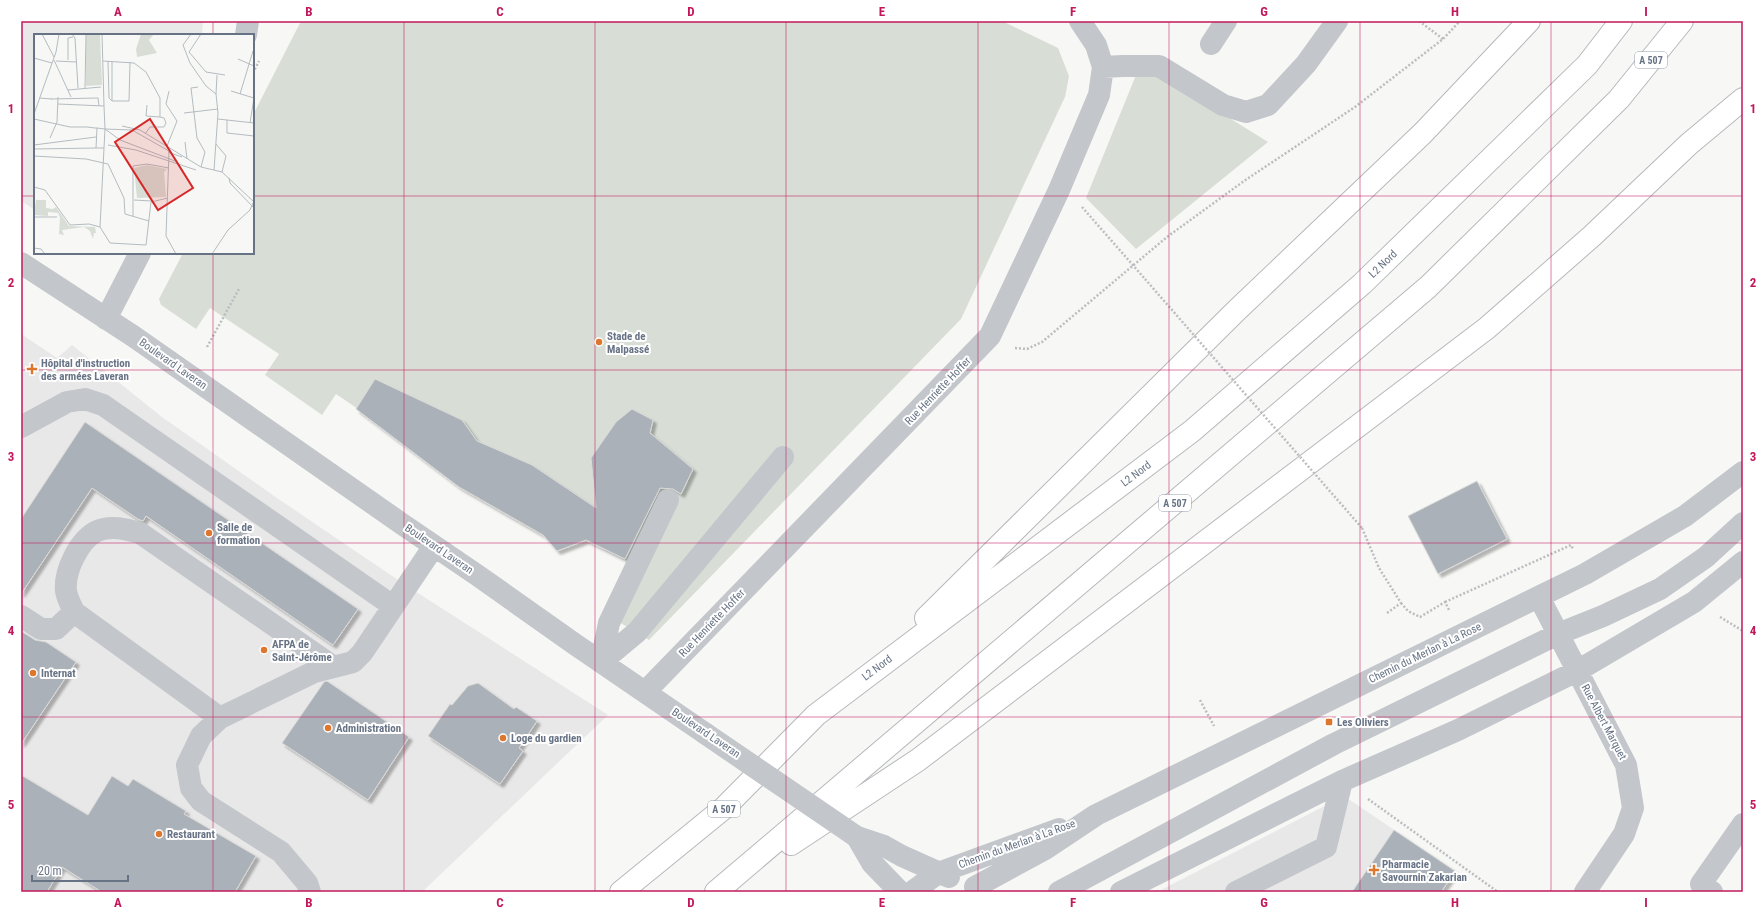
<svg xmlns="http://www.w3.org/2000/svg" width="1764" height="913" viewBox="0 0 1764 913" font-family="'Roboto Condensed',sans-serif">
	<style>
		.built { fill: #e8e8e8 }
		.grass { fill: #d8ded6 }
		.building { fill: #abb1b9; stroke: #d9d9d7; filter: url(#shadow) }
		.lines { fill: none; stroke-linecap: round; stroke-linejoin: round }
		.highway-casing { stroke: #b6b8bc; stroke-width: 24 }
		.path { stroke: #bbbdc0; stroke-width: 2.5; stroke-dasharray: 2 2; stroke-linecap: butt }
		.minor { stroke: #c3c6ca; stroke-width: 22 }
		.highway { stroke: #fff; stroke-width: 22 }
		.path-bridge { stroke: #bbbdc0; stroke-width: 2.5; stroke-dasharray: 2 2; stroke-linecap: butt }
		.minor-bridge { stroke: #c3c6ca; stroke-width: 22 }
		.grid { fill: none; stroke: #c2185b; stroke-width: 1; stroke-opacity: 0.55 }
		.poi-dot { fill: #de772e; stroke: #fff; stroke-width: 1.5 }
		.labels { text-anchor: middle; dominant-baseline: central; stroke-width: 4; stroke-linejoin: round; paint-order: stroke }
		.shield { fill: #fff; stroke: #959daa; stroke-width: 1 }
		.shield-label { font-size: 10px; font-weight: bold; fill: #677385 }
		.street-label { font-size: 11px; fill: #677385; stroke: #fff }
		.poi-label { font-size: 11px; font-weight: bold; fill: #677385; stroke: #fff; text-anchor: start }
		.inset-road { fill: none; stroke: #b4bbc1; stroke-width: 1 }
		.view { fill: #d62828; fill-opacity: 0.15; stroke: #d62828; stroke-width: 2 }
		.inset-edge { fill: none; stroke: #677385; stroke-width: 2 }
		.neatline { fill: none; stroke: #c2185b; stroke-width: 1.5 }
		.grid-label { font-size: 13px; text-anchor: middle; font-weight: bold; fill: #c2185b }
	</style>
	<defs>
		<filter id="shadow"><feDropShadow dx="3.5" dy="3.5" stdDeviation="1" flood-color="#0004"/></filter>
	</defs>
	<rect width="100%" height="100%" fill="#f7f8f5"/>
	<path class="built" d="M 21,21 L 203,21 L 202,35 L 35,35 L 35,210 L 21,201 Z
		M 21,334 L 57,358 L 72,345 L 162,417 L 277,498 L 407,586 L 608,715 L 422,892 L 21,892 Z
		M 1344,796 L 1455,871 L 1441,892 L 1157,892 Z"/>
	<path class="grass" d="M 301,21 L 1002,21 L 1058,48 L 1069,76 L 1065,97 L 961,319 L 649,640 L 619,622 L 643,569 L 586,540 L 557,551 L 543,535 L 336,394 L 322,415 L 265,375 L 279,354 L 210,308 L 196,329 L 161,305 L 159,299 L 183,253 L 253,253 L 253,115 Z
		M 1136,75 L 1162,76 L 1268,142 L 1136,249 L 1086,198 Z"/>
	<path class="building" d="M 375,379 L 462,420 L 477,441 L 532,465 L 596,508 L 591,458 L 616,422 L 632,409 L 653,420 L 650,433 L 693,469 L 681,494 L 673,489 L 660,488 L 625,559 L 586,540 L 557,551 L 543,535 L 459,487 L 356,409 Z
		M 85,422 L 358,609 L 333,645 L 146,516 L 143,521 L 138,519 L 92,488 L 21,594 L 21,519 Z
		M 1477,481 L 1507,539 L 1438,574 L 1408,516 Z
		M 21,631 L 35,640 L 46,642 L 76,662 L 21,744 Z
		M 327,681 L 409,737 L 368,800 L 282,743 L 324,682 Z
		M 478,683 L 514,709 L 516,707 L 537,721 L 519,748 L 523,751 L 500,784 L 428,736 L 450,704 L 452,705 L 468,686 Z
		M 21,775 L 88,815 L 112,776 L 128,786 L 133,779 L 186,811 L 184,814 L 256,856 L 235,892 L 102,892 L 62,867 L 47,892 L 21,892 Z
		M 1394,830 L 1455,871 L 1441,892 L 1352,892 Z"/>
	<g class="lines">
		<defs>
			<path id="highway" d="M 926,618 L 1237,310 L 1423,133 L 1529,21
				M 791,844 L 918,760 L 1487,328 L 1592,236 L 1689,144 L 1743,99
				M 621,892 L 724,808 L 816,715 L 1192,431 L 1362,284 L 1587,65 L 1621,21
				M 716,892 L 1428,287 L 1619,99 L 1682,21"/>
		</defs>
		<use href="#highway" class="highway-casing"/>
		<path class="path" d="M 1419,21 L 1443,39
			M 253,73 L 259,61
			M 1082,207 L 1145,279
			M 207,347 L 239,289
			M 1015,348 L 1027,349 L 1042,342 L 1167,237 L 1244,181 L 1355,107 L 1443,39 L 1460,21
			M 1362,528 L 1379,568 L 1401,603 L 1387,613
			M 1445,602 L 1571,545 L 1573,549
			M 1401,603 L 1408,611 L 1420,617 L 1445,602 L 1449,610
			M 1720,617 L 1743,631
			M 1200,700 L 1214,726
			M 1368,799 L 1498,892"/>
		<path class="minor" d="M 246,35 L 248,21
			M 1211,44 L 1226,21
			M 1103,67 L 1123,66 L 1159,66 L 1223,105 L 1246,112 L 1268,105 L 1306,64 L 1337,21
			M 21,263 L 133,336 L 402,524 L 477,575 L 576,645 L 706,734
			M 106,319 L 140,253
			M 21,427 L 67,402 L 85,399 L 103,405 L 393,606
			M 668,500 L 609,623 L 601,662 L 637,632 L 783,457
			M 1539,597 L 1626,765 L 1633,808 L 1624,834 L 1585,892
			M 21,616 L 41,629 L 56,629 L 74,612
			M 645,692 L 990,336 L 1059,190 L 1099,95 L 1103,67 L 1096,45 L 1080,21
			M 220,718 L 74,612 C 71,605 67,598 66,591 C 64,571 79,540 97,531 C 111,525 126,529 140,533 L 334,667
			M 857,837 L 884,846 L 902,856 L 949,877
			M 857,837 L 872,863 L 900,892
			M 975,887 L 1045,849 L 1096,815 L 1585,574 L 1685,516 L 1743,472
			M 310,892 L 307,883 L 281,852 L 201,801 L 191,788 L 187,765 L 201,736 L 220,718 L 314,672 L 353,662 L 362,653 L 434,546
			M 912,892 L 938,873 L 1059,829
			M 1059,892 L 1334,744 L 1558,634 L 1603,616 L 1660,589 L 1706,557 L 1743,523
			M 1121,892 L 1342,781 L 1458,730 L 1577,671 L 1694,602 L 1743,562
			M 1236,892 L 1326,847 L 1342,781
			M 1712,892 L 1701,884 L 1743,824"/>
		<use href="#highway" class="highway"/>
		<path class="path-bridge" d="M 1145,279 L 1362,528"/>
		<path class="minor-bridge" d="M 706,734 L 857,837"/>
	</g>
	<path class="grid" d="M 213,21 L 213,35M 404,21 L 404,892M 595,21 L 595,892M 786,21 L 786,892M 978,21 L 978,892M 1169,21 L 1169,892M 1360,21 L 1360,892M 1551,21 L 1551,892M 21,196 L 35,196M 253,196 L 1743,196M 213,253 L 213,892M 21,370 L 1743,370M 21,543 L 1743,543M 21,717 L 1743,717"/>
	<g class="poi-dot">
		<circle cx="599" cy="342" r="4"/>
		<path d="M30 363h4v4h4v4h-4v4h-4v-4h-4v-4h4z"/>
		<circle cx="209" cy="533" r="4"/>
		<circle cx="264" cy="650" r="4"/>
		<circle cx="33" cy="673" r="4"/>
		<rect x="1325" y="718" width="8" height="8" rx="2"/>
		<circle cx="328" cy="728" r="4"/>
		<circle cx="503" cy="738" r="4"/>
		<circle cx="159" cy="834" r="4"/>
		<path d="M1372 864h4v4h4v4h-4v4h-4v-4h-4v-4h4z"/>
	</g>
	<g class="labels">
		<g class="shield">
			<rect x="1635" y="52" width="32" height="16" rx="3"/>
			<rect x="1159" y="495" width="32" height="16" rx="3"/>
			<rect x="708" y="801" width="32" height="16" rx="3"/>
		</g>
		<g class="shield-label">
			<text x="1651" y="60">A 507</text>
			<text x="1175" y="503">A 507</text>
			<text x="724" y="809">A 507</text>
		</g>
		<g class="street-label">
			<text transform="translate(1383 264) rotate(-44)">L2 Nord</text>
			<text transform="translate(173 364) rotate(35)">Boulevard Laveran</text>
			<text transform="translate(938 391) rotate(-46)">Rue Henriette Hoffer</text>
			<text transform="translate(1136 474) rotate(-37)">L2 Nord</text>
			<text transform="translate(439 549) rotate(34)">Boulevard Laveran</text>
			<text transform="translate(712 623) rotate(-46)">Rue Henriette Hoffer</text>
			<text transform="translate(1425 653) rotate(-26)">Chemin du Merlan à La Rose</text>
			<text transform="translate(877 668) rotate(-37)">L2 Nord</text>
			<text transform="translate(1604 722) rotate(62)">Rue Albert Marquet</text>
			<text transform="translate(706 733) rotate(34)">Boulevard Laveran</text>
			<text transform="translate(1017 844) rotate(-20)">Chemin du Merlan à La Rose</text>
		</g>
		<g class="poi-label">
			<text x="607" y="336">Stade de<tspan x="607" dy="13">Malpassé</tspan></text>
			<text x="41" y="363">Hôpital d'instruction<tspan x="41" dy="13">des armées Laveran</tspan></text>
			<text x="217" y="527">Salle de<tspan x="217" dy="13">formation</tspan></text>
			<text x="272" y="644">AFPA de<tspan x="272" dy="13">Saint-Jérôme</tspan></text>
			<text x="41" y="673">Internat</text>
			<text x="1337" y="722">Les Oliviers</text>
			<text x="336" y="728">Administration</text>
			<text x="511" y="738">Loge du gardien</text>
			<text x="167" y="834">Restaurant</text>
			<text x="1382" y="864">Pharmacie<tspan x="1382" dy="13">Savournin Zakarian</tspan></text>
		</g>
	</g>
	<g transform="translate(34 34)">
		<rect width="220" height="220" fill="#f7f8f5"/>
		<path d="M 52,0 L 66,0 L 68,51 L 52,52 ZM 107,0 L 120,0 L 115,6 L 123,19 L 103,23 L 102,15 ZM 113,131 L 133,135 L 130,138 L 132,163 L 103,164 L 100,134 Z" fill="#d8ded6"/>
		<path d="M 2,166 L 12,166 L 12,174 L 19,175 L 22,173 L 35,192 L 61,193 L 62,199 L 60,199 L 59,205 L 56,197 L 50,193 L 28,196 L 30,201 L 25,200 L 26,184 L 24,179 L 14,178 L 14,182 L 0,181 Z" fill="#d8ded6"/>
		<path class="inset-road" d="M 8,0 L 20,23M 38,0 L 41,4 L 44,54M 68,0 L 70,72M 157,0 L 149,11 L 156,29 L 172,52 L 182,60M 167,0 L 155,18 L 172,38 L 191,41M 0,24 L 18,29M 204,25 L 220,32M 20,26 L 37,63M 34,26 L 34,4 L 39,3M 22,27 L 42,28M 69,27 L 100,29 L 112,38 L 126,64 L 126,83 L 130,84 L 132,89 L 130,93 L 116,93 L 111,100M 74,27 L 75,64 L 78,67M 78,27 L 78,67M 164,53 L 157,54 L 163,104 L 171,118 L 167,133M 51,54 L 52,0M 34,56 L 67,53M 197,57 L 220,64M 182,60 L 183,41M 206,60 L 219,17M 5,64 L 18,65M 17,65 L 64,64 L 65,72M 78,67 L 95,67 L 96,28M 24,70 L 70,72M 113,71 L 112,82 L 126,83M 70,72 L 71,95 L 98,96 L 135,117 L 132,202 L 142,220M 150,79 L 184,75M 0,80 L 22,18 L 25,0M 0,85 L 36,93 L 53,93 L 61,94 L 63,94 L 71,95 L 70,114 L 62,114 L 63,94M 184,85 L 220,89M 193,86 L 193,99 L 220,102M 216,89 L 220,64M 88,92 L 106,96 L 167,133 L 188,138 L 220,168M 71,95 L 86,106 L 141,127M 16,104 L 23,88 L 24,63M 151,108 L 153,125M 182,110 L 192,122 L 188,138M 0,111 L 62,103M 74,111 L 102,116 L 162,136M 133,112 L 143,87 L 132,70 L 135,57M 0,115 L 62,114M 134,118 L 148,123M 0,122 L 52,125 L 74,130 L 90,164 L 91,180 L 115,187M 180,136 L 184,79 L 182,60M 195,144 L 196,149 L 220,174M 0,153 L 11,156 L 36,191 L 55,190 L 66,193 L 76,209M 100,166 L 117,167M 99,182 L 99,132 L 113,130 L 135,134M 0,183 L 23,183M 66,193 L 70,114M 76,209 L 112,211 L 117,168 L 134,164M 0,214 L 7,215 L 11,220M 178,220 L 194,196 L 216,176 L 220,167"/>
		<path class="view" d="M 116,85 L 159,154 L 124,176 L 81,108 Z"/>
		<rect width="220" height="220" class="inset-edge"/>
	</g>
	<rect width="1764" height="913" fill="none" stroke="#ffffff" stroke-width="44"/>
	<path d="M32 875v6h96v-6" fill="none" stroke="#677385" stroke-width="2"/>
	<text x="38" y="875" font-size="12" fill="#677385" stroke="#ffffff" stroke-width="3" paint-order="stroke">20 m</text>
	<rect x="22" y="22" width="1720" height="869" class="neatline"/>
	<g class="grid-label">
		<text x="118" y="16">A</text>
		<text x="309" y="16">B</text>
		<text x="500" y="16">C</text>
		<text x="691" y="16">D</text>
		<text x="882" y="16">E</text>
		<text x="1073" y="16">F</text>
		<text x="1264" y="16">G</text>
		<text x="1455" y="16">H</text>
		<text x="1646" y="16">I</text>
		<text x="11" y="113">1</text>
		<text x="1753" y="113">1</text>
		<text x="11" y="287">2</text>
		<text x="1753" y="287">2</text>
		<text x="11" y="461">3</text>
		<text x="1753" y="461">3</text>
		<text x="11" y="635">4</text>
		<text x="1753" y="635">4</text>
		<text x="11" y="809">5</text>
		<text x="1753" y="809">5</text>
		<text x="118" y="907">A</text>
		<text x="309" y="907">B</text>
		<text x="500" y="907">C</text>
		<text x="691" y="907">D</text>
		<text x="882" y="907">E</text>
		<text x="1073" y="907">F</text>
		<text x="1264" y="907">G</text>
		<text x="1455" y="907">H</text>
		<text x="1646" y="907">I</text>
	</g>
</svg>
